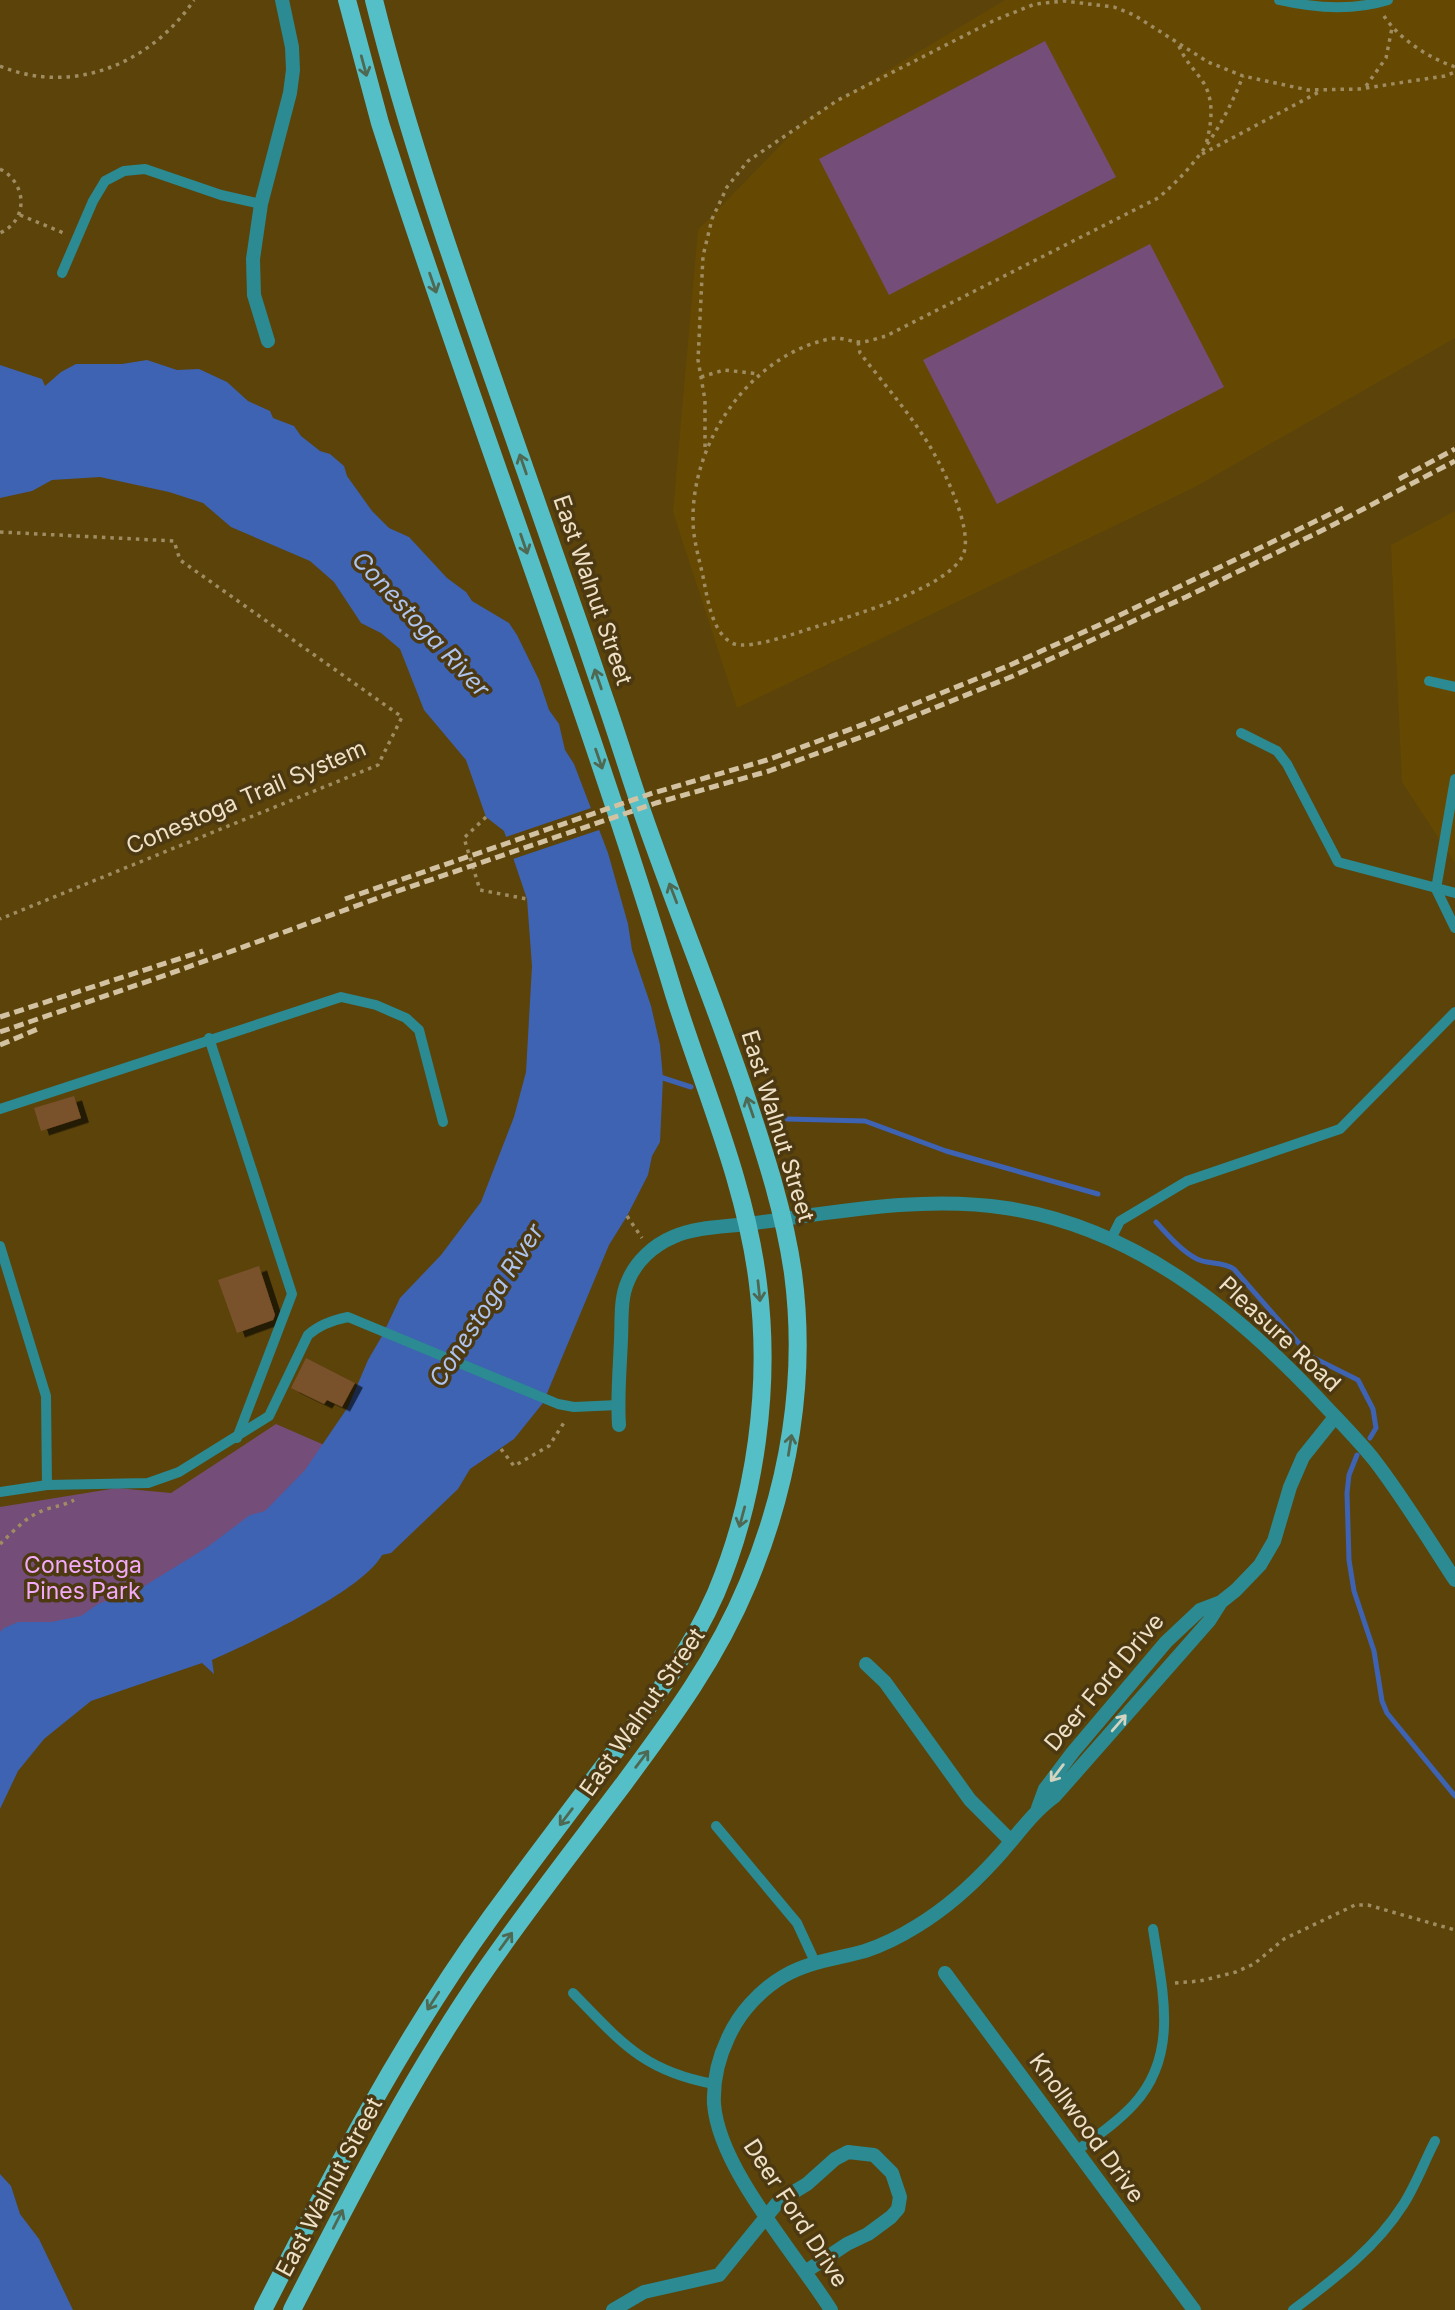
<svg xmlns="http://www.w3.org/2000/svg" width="1455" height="2310" viewBox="0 0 1455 2310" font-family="Inter,sans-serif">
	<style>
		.built { fill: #654902 }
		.green { fill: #754d79 }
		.water { fill: #3e63b2 }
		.pier { fill: #5b430a }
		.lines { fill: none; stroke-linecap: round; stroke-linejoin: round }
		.stream { stroke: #3e63b2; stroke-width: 5 }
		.building { fill: #79512a; filter: url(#shadow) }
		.path { stroke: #9f8c61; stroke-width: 3.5; stroke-dasharray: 3.5 5; stroke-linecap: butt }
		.service { stroke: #2b8a92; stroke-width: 10 }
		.minor { stroke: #2b8a92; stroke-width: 14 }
		.tertiary { stroke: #2b8a92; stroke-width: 14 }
		.primary { stroke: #55bfc8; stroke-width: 18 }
		.rail { stroke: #d2c2a1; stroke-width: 5; stroke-dasharray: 10 5; stroke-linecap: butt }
		.oneway { stroke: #4f6852 }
		.oneway2 { stroke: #d2d4bf }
		.labels { text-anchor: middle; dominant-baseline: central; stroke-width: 7; stroke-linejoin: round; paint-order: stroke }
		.street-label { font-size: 23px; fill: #efe1c7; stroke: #4c3912 }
		.park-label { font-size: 23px; fill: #f2abf9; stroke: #4c3912 }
		.water-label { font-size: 24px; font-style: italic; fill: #aec4ee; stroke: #4c3912 }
	</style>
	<defs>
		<filter id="shadow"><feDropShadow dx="8" dy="4.5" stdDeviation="0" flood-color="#0009"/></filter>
	</defs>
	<rect width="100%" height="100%" fill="#5b430a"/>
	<path class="built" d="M 1005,0 L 1455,0 L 1455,338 L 1195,487 L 737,708 L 673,512 L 698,230 L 805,120 Z
		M 1455,511 L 1455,863 L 1402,782 L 1391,545 Z"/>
	<path class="green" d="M 1045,41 L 1116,177 L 889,295 L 819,159 Z
		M 1150,244 L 1224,387 L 997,504 L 923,360 Z
		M 276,1424 L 384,1471 L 0,1731 L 0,1507 L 117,1488 L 171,1493 Z"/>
	<path class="water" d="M 147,360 L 177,370 L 199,369 L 227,382 L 248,401 L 270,411 L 273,418 L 294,426 L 301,436 L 320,451 L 330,454 L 344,466 L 347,476 L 372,511 L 389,528 L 409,537 L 447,578 L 466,592 L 472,601 L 509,623 L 517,635 L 539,680 L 549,710 L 559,724 L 565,750 L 574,764 L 608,853 L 628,924 L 632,950 L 651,1006 L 660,1045 L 663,1078 L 660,1142 L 652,1156 L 648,1175 L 627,1216 L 609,1245 L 543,1403 L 514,1439 L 470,1469 L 458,1489 L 391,1553 L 382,1555 C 363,1591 252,1642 212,1660 L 214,1674 L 202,1663 L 91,1701 L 44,1739 L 18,1771 L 0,1809 L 0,1632 L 4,1628 L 18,1622 L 51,1622 L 81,1616 L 98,1604 L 141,1588 L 206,1548 L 250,1515 L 265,1511 L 305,1470 L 348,1407 L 368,1360 L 382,1336 L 400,1298 L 441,1255 L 481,1202 L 514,1117 L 526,1072 L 532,966 L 527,899 L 504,831 L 486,817 L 466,760 L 424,710 L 400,649 L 381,633 L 361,623 L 334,582 L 310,561 L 231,527 L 203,503 L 169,492 L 100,477 L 52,480 L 32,491 L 0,498 L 0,365 L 42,379 L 45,386 L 61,372 L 76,364 L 122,364 Z
		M 0,2174 L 11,2186 L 20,2214 L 39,2239 L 73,2310 L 0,2310 Z"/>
	<path class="pier" d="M 594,807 L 602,829 L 510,860 L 503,838 Z"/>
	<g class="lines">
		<path class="stream" d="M 657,1076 L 691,1087
			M 787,1119 L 865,1121 L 946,1151 L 1098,1194
			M 1156,1222 C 1168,1235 1181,1251 1197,1259 C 1209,1265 1222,1261 1234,1269 L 1310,1356 L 1358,1380 L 1373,1409 L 1376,1428 L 1370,1438
			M 1357,1455 L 1349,1475 L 1347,1493 L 1349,1560 L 1354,1591 L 1374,1651 L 1382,1701 L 1387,1713 L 1455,1796"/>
	</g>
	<path class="building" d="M 74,1096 L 81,1118 L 41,1131 L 34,1108 Z
		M 259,1266 L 275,1315 L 273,1320 L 237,1333 L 218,1280 Z
		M 306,1358 L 355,1383 L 342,1407 L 327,1400 L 324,1404 L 291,1388 Z"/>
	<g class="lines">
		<path class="path" d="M 1384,16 C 1399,39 1429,58 1455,67
			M 1179,46 C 1184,59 1193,68 1201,79 C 1215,98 1212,122 1206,144
			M 0,66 C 72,96 151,64 194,0
			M 1366,86 L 1386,58 L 1392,28
			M 1202,154 L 1319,92
			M 0,169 C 27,183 29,220 0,233
			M 20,215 L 66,234
			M 858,342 L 860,353 C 881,380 905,408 924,437 C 939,459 975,529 963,555 C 949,586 861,613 829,623 C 808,628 750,652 732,643 C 710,631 707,593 702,572 C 698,555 693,537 693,520 C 692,441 750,356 829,339 C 842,336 849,342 860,342 C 868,342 878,338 886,336 L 1158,198 C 1198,165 1224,124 1243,76
			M 701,377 L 724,370 L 759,374
			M 705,447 L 705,400 L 698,360 L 703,256 L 712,219 L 727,187 L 748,161 L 838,100 L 995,20 L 1035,4 L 1064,1 L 1114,7 L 1134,15 L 1208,62 L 1243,76 L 1308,90 L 1359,89 L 1445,76 L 1455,72
			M 0,532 L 174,541 L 180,560 L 402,717 L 378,765 L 0,919
			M 486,817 L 464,838 L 480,890 L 527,899
			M 627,1216 L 642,1238
			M 501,1449 L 514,1466 L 549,1446 L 565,1421
			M 0,1544 C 14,1531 27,1515 47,1509 C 57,1506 65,1505 74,1500
			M 1175,1983 L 1200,1981 L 1236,1972 L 1254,1964 L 1284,1939 L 1355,1905 L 1368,1905 L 1455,1930"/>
		<path class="service" d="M 1279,0 C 1314,8 1353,11 1388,0
			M 62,273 L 93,201 L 105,181 L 124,171 L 145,169 L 221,195 L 261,204
			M 1429,681 L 1455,687
			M 1241,733 L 1277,751 L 1287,764 L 1338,862 L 1455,893
			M 1455,779 L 1436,889 L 1455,928
			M 209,1038 L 292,1294 L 237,1438
			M 0,1109 L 341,997 L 376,1005 L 406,1018 L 419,1030 L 443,1122
			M 1111,1239 L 1120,1221 L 1187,1181 L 1340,1129 L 1455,1012
			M 0,1246 L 46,1396 L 47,1485
			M 0,1492 L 47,1485 L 148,1483 L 179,1472 L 269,1416 L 308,1335 C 319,1325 333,1320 348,1317 L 558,1404 L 574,1407 L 618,1405
			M 716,1826 L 797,1923 L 815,1962
			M 573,1993 C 621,2042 643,2071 714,2084
			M 1075,2152 C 1095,2137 1117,2123 1134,2104 C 1180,2054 1162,1989 1153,1929
			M 1293,2310 C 1334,2279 1375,2249 1403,2205 C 1416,2185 1424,2162 1435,2141"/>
		<path class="minor" d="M 268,341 L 254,295 L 253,259 L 261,204 L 290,93 L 293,70 L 292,47 L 282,0
			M 619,1425 C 617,1396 620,1368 621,1339 C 622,1320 620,1298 628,1281 C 636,1261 654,1245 673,1237 C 696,1227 723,1227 747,1224
			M 866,1664 L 885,1682 L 970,1800 L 1011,1841
			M 1038,1808 L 1045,1789 L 1073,1752 L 1166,1642 L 1200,1610 L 1221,1602 L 1236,1590 L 1260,1565 L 1274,1541 L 1290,1487 L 1303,1457 L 1335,1417
			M 945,1973 L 1194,2310
			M 613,2310 L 644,2292 L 719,2275 L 779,2201 L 807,2184 L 835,2159 L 848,2152 L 874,2155 L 892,2173 L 900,2197 L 898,2209 L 891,2217 L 868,2234 L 847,2244 L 805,2272
			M 831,2310 C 796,2254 719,2169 714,2104 C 713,2081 718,2059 728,2038 C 739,2013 760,1990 784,1976 C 810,1961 837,1959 865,1951 C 883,1945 901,1936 917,1926 C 945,1909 972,1885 994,1861 C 1015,1839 1030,1814 1055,1796 L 1209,1621 L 1221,1602"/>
		<path class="tertiary" d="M 747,1224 C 832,1213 921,1195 1006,1208 C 1131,1227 1229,1305 1314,1394 C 1334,1416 1356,1437 1375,1461 C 1404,1499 1429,1540 1455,1580"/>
		<path class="primary" d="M 263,2310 C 332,2175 401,2041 491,1917 C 532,1861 574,1806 616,1750 C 654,1700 691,1650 716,1593 C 756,1498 771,1386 758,1284 C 746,1184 704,1090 674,994 C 592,722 490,457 401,188 L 380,123 L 347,0
			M 292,2310 C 352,2193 411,2077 486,1969 C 529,1907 576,1847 622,1786 C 671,1720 716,1660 748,1583 C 789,1485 807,1379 793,1273 C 784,1210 764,1151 744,1090 C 713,998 676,909 644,817 C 630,777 618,737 604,697 C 577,617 549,537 521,458 C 468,306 413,156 374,0"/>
		<path class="rail" d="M 1399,479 L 1455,449
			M 345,899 L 653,793 L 767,760 L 870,722 L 1008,666 L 1097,626 L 1343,508
			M 0,1017 L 203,951
			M 0,1032 L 166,975 L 389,894 L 656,803 L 769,771 L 875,732 L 1013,676 L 1186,597 L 1327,528 L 1455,461
			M 0,1045 L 40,1028"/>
	</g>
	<defs><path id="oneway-shaft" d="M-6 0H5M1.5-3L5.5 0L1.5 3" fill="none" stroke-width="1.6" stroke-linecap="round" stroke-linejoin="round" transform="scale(1.75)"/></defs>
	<g class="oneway">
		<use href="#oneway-shaft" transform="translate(364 66) rotate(75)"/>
		<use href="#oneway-shaft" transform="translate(433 283) rotate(71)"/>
		<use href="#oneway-shaft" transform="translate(523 464) rotate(-109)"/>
		<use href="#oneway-shaft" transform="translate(524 544) rotate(71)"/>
		<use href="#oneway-shaft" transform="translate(598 679) rotate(-109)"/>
		<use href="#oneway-shaft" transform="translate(599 759) rotate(71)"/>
		<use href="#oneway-shaft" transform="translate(673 893) rotate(-111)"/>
		<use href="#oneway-shaft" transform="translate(750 1107) rotate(-109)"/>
		<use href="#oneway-shaft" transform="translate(759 1291) rotate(84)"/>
		<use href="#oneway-shaft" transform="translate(790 1445) rotate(-81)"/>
		<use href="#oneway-shaft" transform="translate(742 1517) rotate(105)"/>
		<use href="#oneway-shaft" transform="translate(642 1759) rotate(-53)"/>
		<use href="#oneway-shaft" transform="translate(566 1817) rotate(127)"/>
		<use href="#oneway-shaft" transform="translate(506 1941) rotate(-54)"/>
		<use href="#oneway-shaft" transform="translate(433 2001) rotate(123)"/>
		<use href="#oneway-shaft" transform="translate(338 2219) rotate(-63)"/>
	</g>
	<g class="oneway2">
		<use href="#oneway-shaft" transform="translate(1119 1723) rotate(-49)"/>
		<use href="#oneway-shaft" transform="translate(1057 1773) rotate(127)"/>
	</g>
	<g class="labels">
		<g class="street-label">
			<text transform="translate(593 590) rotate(71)">East Walnut Street</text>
			<text transform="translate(246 797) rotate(-23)">Conestoga Trail System</text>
			<text transform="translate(778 1126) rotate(73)">East Walnut Street</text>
			<text transform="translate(1280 1334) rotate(43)">Pleasure Road</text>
			<text transform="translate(1104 1682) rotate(-50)">Deer Ford Drive</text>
			<text transform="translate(642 1712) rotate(-55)">East Walnut Street</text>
			<text transform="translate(1087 2128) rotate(54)">Knollwood Drive</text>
			<text transform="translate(329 2187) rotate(-62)">East Walnut Street</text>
			<text transform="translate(796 2213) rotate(57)">Deer Ford Drive</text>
		</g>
		<g class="park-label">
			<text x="83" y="1565">Conestoga<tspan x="83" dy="26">Pines Park</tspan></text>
		</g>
		<g class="water-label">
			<text transform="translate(421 624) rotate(47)">Conestoga River</text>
			<text transform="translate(486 1305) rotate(-57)">Conestoga River</text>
		</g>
	</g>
</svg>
